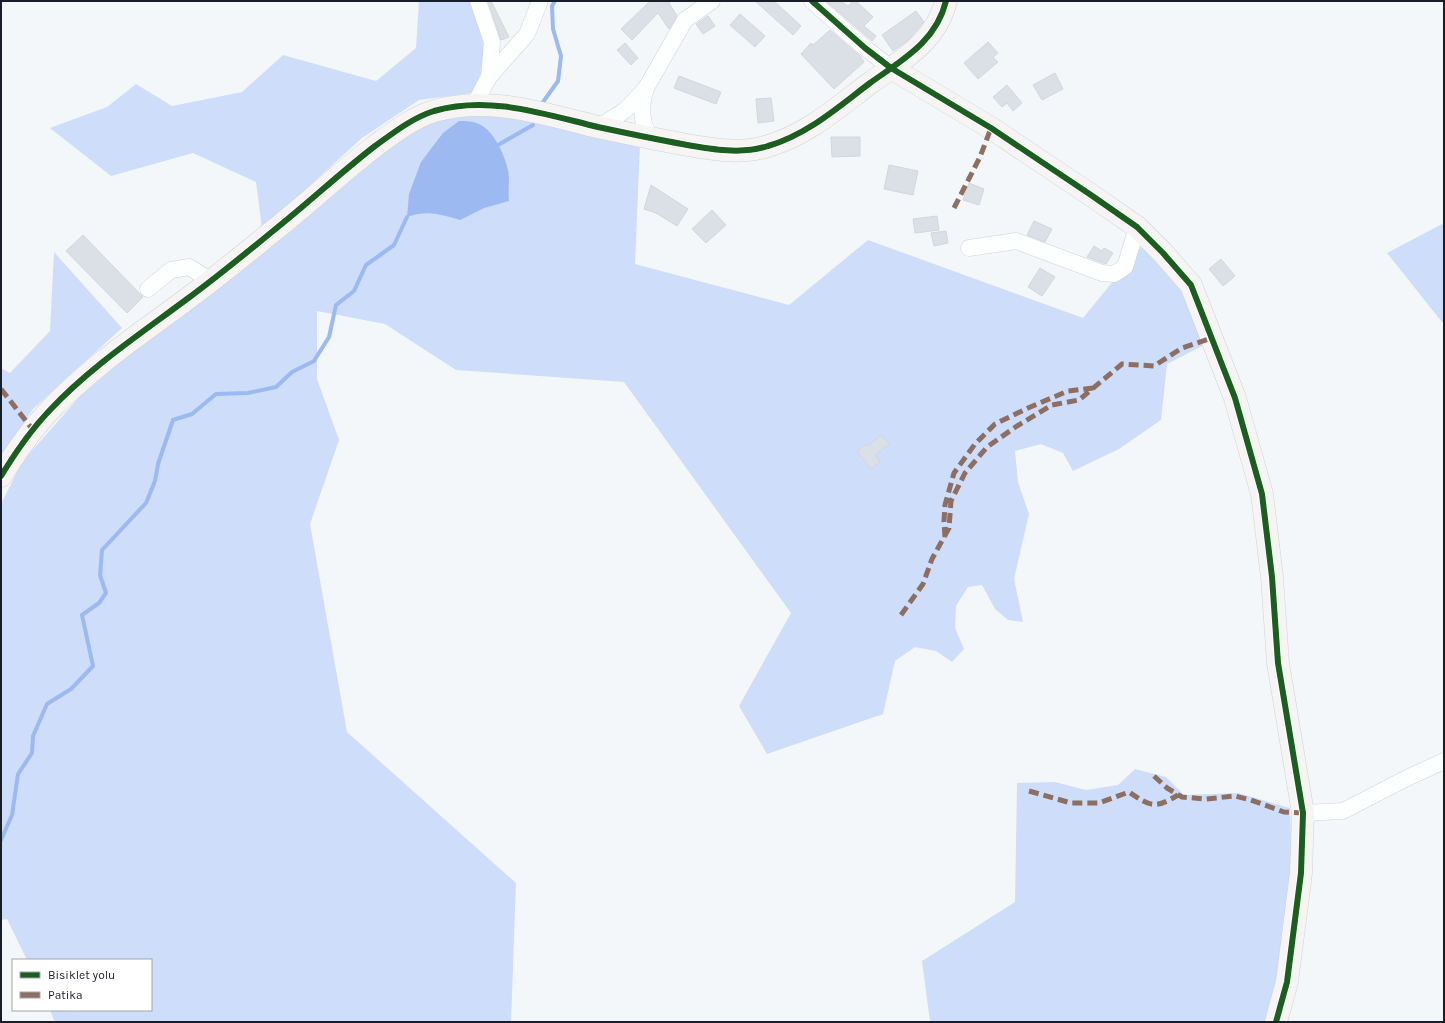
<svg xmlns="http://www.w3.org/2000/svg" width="1445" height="1023" viewBox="0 0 1445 1023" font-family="Karla,sans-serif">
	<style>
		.green { fill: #cdddfa }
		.water { fill: #9cb9f2 }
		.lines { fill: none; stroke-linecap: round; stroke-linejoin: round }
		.stream { stroke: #9cb9f2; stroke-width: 4 }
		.building { fill: #dbe0e7; stroke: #d2d6dd }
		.street-casing { stroke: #cdd2da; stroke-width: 17 }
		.secondary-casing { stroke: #cdd2da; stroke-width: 23 }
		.street { stroke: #fdfefe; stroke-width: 16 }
		.secondary { stroke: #f7f5f4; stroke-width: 22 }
		.quiet { stroke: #8d6e63; stroke-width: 5; stroke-dasharray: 10 5; stroke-linecap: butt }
		.cycleway-casing { stroke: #fff; stroke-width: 8 }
		.cycleway { stroke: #1b5e20; stroke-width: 6 }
	</style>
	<rect width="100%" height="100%" fill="#f4f7fa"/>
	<path class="green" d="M 419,1 L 472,1 L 487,42 L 482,71 L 472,93 L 419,100 L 362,138 L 262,229 L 256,182 L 193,153 L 111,176 L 50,128 L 107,107 L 136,84 L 172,106 L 242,92 L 283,55 L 376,81 L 416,48 Z
		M 490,109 L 640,145 L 635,264 L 789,305 L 868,240 L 1083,318 L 1146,241 L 1189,288 L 1204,345 L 1167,364 L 1161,420 L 1119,449 L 1073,471 L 1063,453 L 1041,444 L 1015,451 L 1018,482 L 1029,514 L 1014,579 L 1023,622 L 1008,620 L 995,609 L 982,585 L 968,587 L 956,606 L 955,628 L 964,649 L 952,662 L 936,651 L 915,647 L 895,661 L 883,714 L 767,754 L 739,706 L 791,613 L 624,382 L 456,370 L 385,324 L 317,311 L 317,379 L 339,440 L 310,524 L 347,732 L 516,883 L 511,1022 L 55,1022 L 50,1010 L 151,1010 L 151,960 L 27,960 L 7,919 L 1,920 L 1,504 L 22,462 L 81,395 L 141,344 L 359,169 L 414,128 L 448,114 Z
		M 1444,223 L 1444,321 L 1442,322 L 1387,253 Z
		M 54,252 L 122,328 L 33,409 L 1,456 L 1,368 L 10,373 L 50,331 Z
		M 1135,769 L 1166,777 L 1184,795 L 1238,793 L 1290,808 L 1292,875 L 1278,983 L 1267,1022 L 930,1022 L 922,961 L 1015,902 L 1017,783 L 1055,782 L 1086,790 L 1118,785 Z"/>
	<path class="water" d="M 459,121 C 466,121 474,121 481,125 C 495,133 504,154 508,170 C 510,179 508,191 509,201 L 484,208 L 460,220 C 439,214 428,210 407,217 L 409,194 L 421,162 L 443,133 Z"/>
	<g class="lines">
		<path class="stream" d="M 543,102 L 558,81 L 561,56 L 553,29 L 552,6 L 555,1
			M 498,145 L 533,125
			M 1,840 L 12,815 L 18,774 L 32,753 L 33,736 L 47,704 L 71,689 L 93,666 L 82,615 L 99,603 L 106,593 L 100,575 L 102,550 L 146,503 L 155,481 L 158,464 L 173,420 L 192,414 L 216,394 L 248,393 L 276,387 L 292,372 L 314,361 L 329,337 L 336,305 L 354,291 L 366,265 L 394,245 L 407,217"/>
	</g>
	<path class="building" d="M 488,1 L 491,1 L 509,37 L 501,40 Z
		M 650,1 L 670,1 L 669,3 L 677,16 L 669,29 L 658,13 L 632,40 L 621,29 Z
		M 755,1 L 774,1 L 801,26 L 793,35 Z
		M 826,1 L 841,1 L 848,6 L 853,1 L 856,1 L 873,17 L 864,26 L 876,36 L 872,41 Z
		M 916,11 L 924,22 L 908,40 L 893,51 L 882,35 Z
		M 740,14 L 765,36 L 755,47 L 730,25 Z
		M 708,16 L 715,26 L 703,34 L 696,24 Z
		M 830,30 L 860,56 L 864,62 L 834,89 L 801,54 L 811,43 L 813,45 Z
		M 988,42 L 998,53 L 993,57 L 998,62 L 978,79 L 964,63 Z
		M 625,43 L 638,58 L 631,65 L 617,50 Z
		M 1055,73 L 1063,89 L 1042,100 L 1033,85 Z
		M 679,76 L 721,92 L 716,104 L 674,88 Z
		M 1007,85 L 1022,103 L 1013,111 L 1007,103 L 1002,107 L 993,97 Z
		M 771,98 L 774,121 L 758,123 L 756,99 Z
		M 831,137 L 860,137 L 860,156 L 832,157 Z
		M 889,165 L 918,171 L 913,195 L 884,189 Z
		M 969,183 L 984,189 L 979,205 L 963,200 Z
		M 651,185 L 688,209 L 677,226 L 656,213 L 644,209 Z
		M 712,210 L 726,225 L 706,243 L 692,229 Z
		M 937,216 L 939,230 L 915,233 L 913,219 Z
		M 1034,221 L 1052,229 L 1045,242 L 1027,235 Z
		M 946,231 L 948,243 L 934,246 L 931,233 Z
		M 83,235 L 143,297 L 127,313 L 66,251 Z
		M 1094,246 L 1102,251 L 1104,248 L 1113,253 L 1106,264 L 1087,257 Z
		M 1221,259 L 1235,276 L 1223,286 L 1209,269 Z
		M 1040,268 L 1055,277 L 1042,296 L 1028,287 Z
		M 881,435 L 889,444 L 875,455 L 880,462 L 871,469 L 857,451 L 866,444 L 868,446 Z"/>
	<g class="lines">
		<defs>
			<path id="street" d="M 478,1 L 492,42 L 489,77
				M 812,1 L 865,48 L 891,68
				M 646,88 C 640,105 641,122 650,138
				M 474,105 L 489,77 L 527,34 L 540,1
				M 599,127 L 624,111 L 636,99 L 646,88 L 685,20 L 712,1
				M 969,248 L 1016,241 L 1102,273 L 1114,274 L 1125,267 L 1137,227
				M 148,289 L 171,270 L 189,267 L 211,281
				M 1303,813 L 1343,811 L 1407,778 L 1444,761"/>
			<path id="secondary" d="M 891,68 L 991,128 L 1091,195 L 1137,227 L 1163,253 L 1191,285 L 1235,398 L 1262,494 L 1272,577 L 1278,663 L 1303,813 L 1301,873 L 1287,982 L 1276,1022
				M 1,476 C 15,453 30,431 49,411 C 89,368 140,334 187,299 C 217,277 245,254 273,231 C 307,204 340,173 375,146 C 393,133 412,118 434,111 C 489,95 544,114 598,127 C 626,133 654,139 682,144 C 710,149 741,155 768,146 C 807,135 838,107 870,83 C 902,60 936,42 946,1"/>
		</defs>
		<use href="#street" class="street-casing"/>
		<use href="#secondary" class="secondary-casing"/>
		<use href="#street" class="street"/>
		<use href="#secondary" class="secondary"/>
		<path class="quiet" d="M 954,208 L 980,157 L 991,128
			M 1,389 L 33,430
			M 945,537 L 944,521 L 945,505 L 954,473 L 975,444 L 995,424 L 1028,408 L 1068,391 L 1093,388
			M 901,615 L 923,584 L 932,559 L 949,528 L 951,501 L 965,473 L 987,447 L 1017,426 L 1052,405 L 1079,400 L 1122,364 L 1154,366 L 1182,348 L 1212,338
			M 1154,776 L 1167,788 L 1182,797 L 1206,799 L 1235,796 L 1251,800 L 1284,812 L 1303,813
			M 1029,791 L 1071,803 L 1099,803 L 1129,792 C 1151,807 1155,809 1178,795"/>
		<defs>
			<path id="cycleway" d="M 812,1 L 865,48 L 891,68 L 991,128 L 1091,195 L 1137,227 L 1163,253 L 1191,285 L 1235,398 L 1262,494 L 1272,577 L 1278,663 L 1303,813 L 1301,873 L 1287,982 L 1276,1022
				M 1,476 C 15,453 30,431 49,411 C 89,368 140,334 187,299 C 217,277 245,254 273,231 C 307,204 340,173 375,146 C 393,133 412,118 434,111 C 489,95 544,114 598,127 C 626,133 654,139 682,144 C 710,149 741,155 768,146 C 807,135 838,107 870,83 C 902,60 936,42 946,1"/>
		</defs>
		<use href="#cycleway" class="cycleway-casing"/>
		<use href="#cycleway" class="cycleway"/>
	</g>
	<rect width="1445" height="1023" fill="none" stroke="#181e29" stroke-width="4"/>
	<rect x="12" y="959" width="140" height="52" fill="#ffffff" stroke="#a3a5a9"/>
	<rect x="20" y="972" width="20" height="6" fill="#1b5e20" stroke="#a3a5a9"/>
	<text x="48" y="979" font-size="12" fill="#181e29">Bisiklet yolu</text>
	<rect x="20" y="992" width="20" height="6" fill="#8d6e63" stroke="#a3a5a9"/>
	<text x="48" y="999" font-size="12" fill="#181e29">Patika</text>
</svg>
